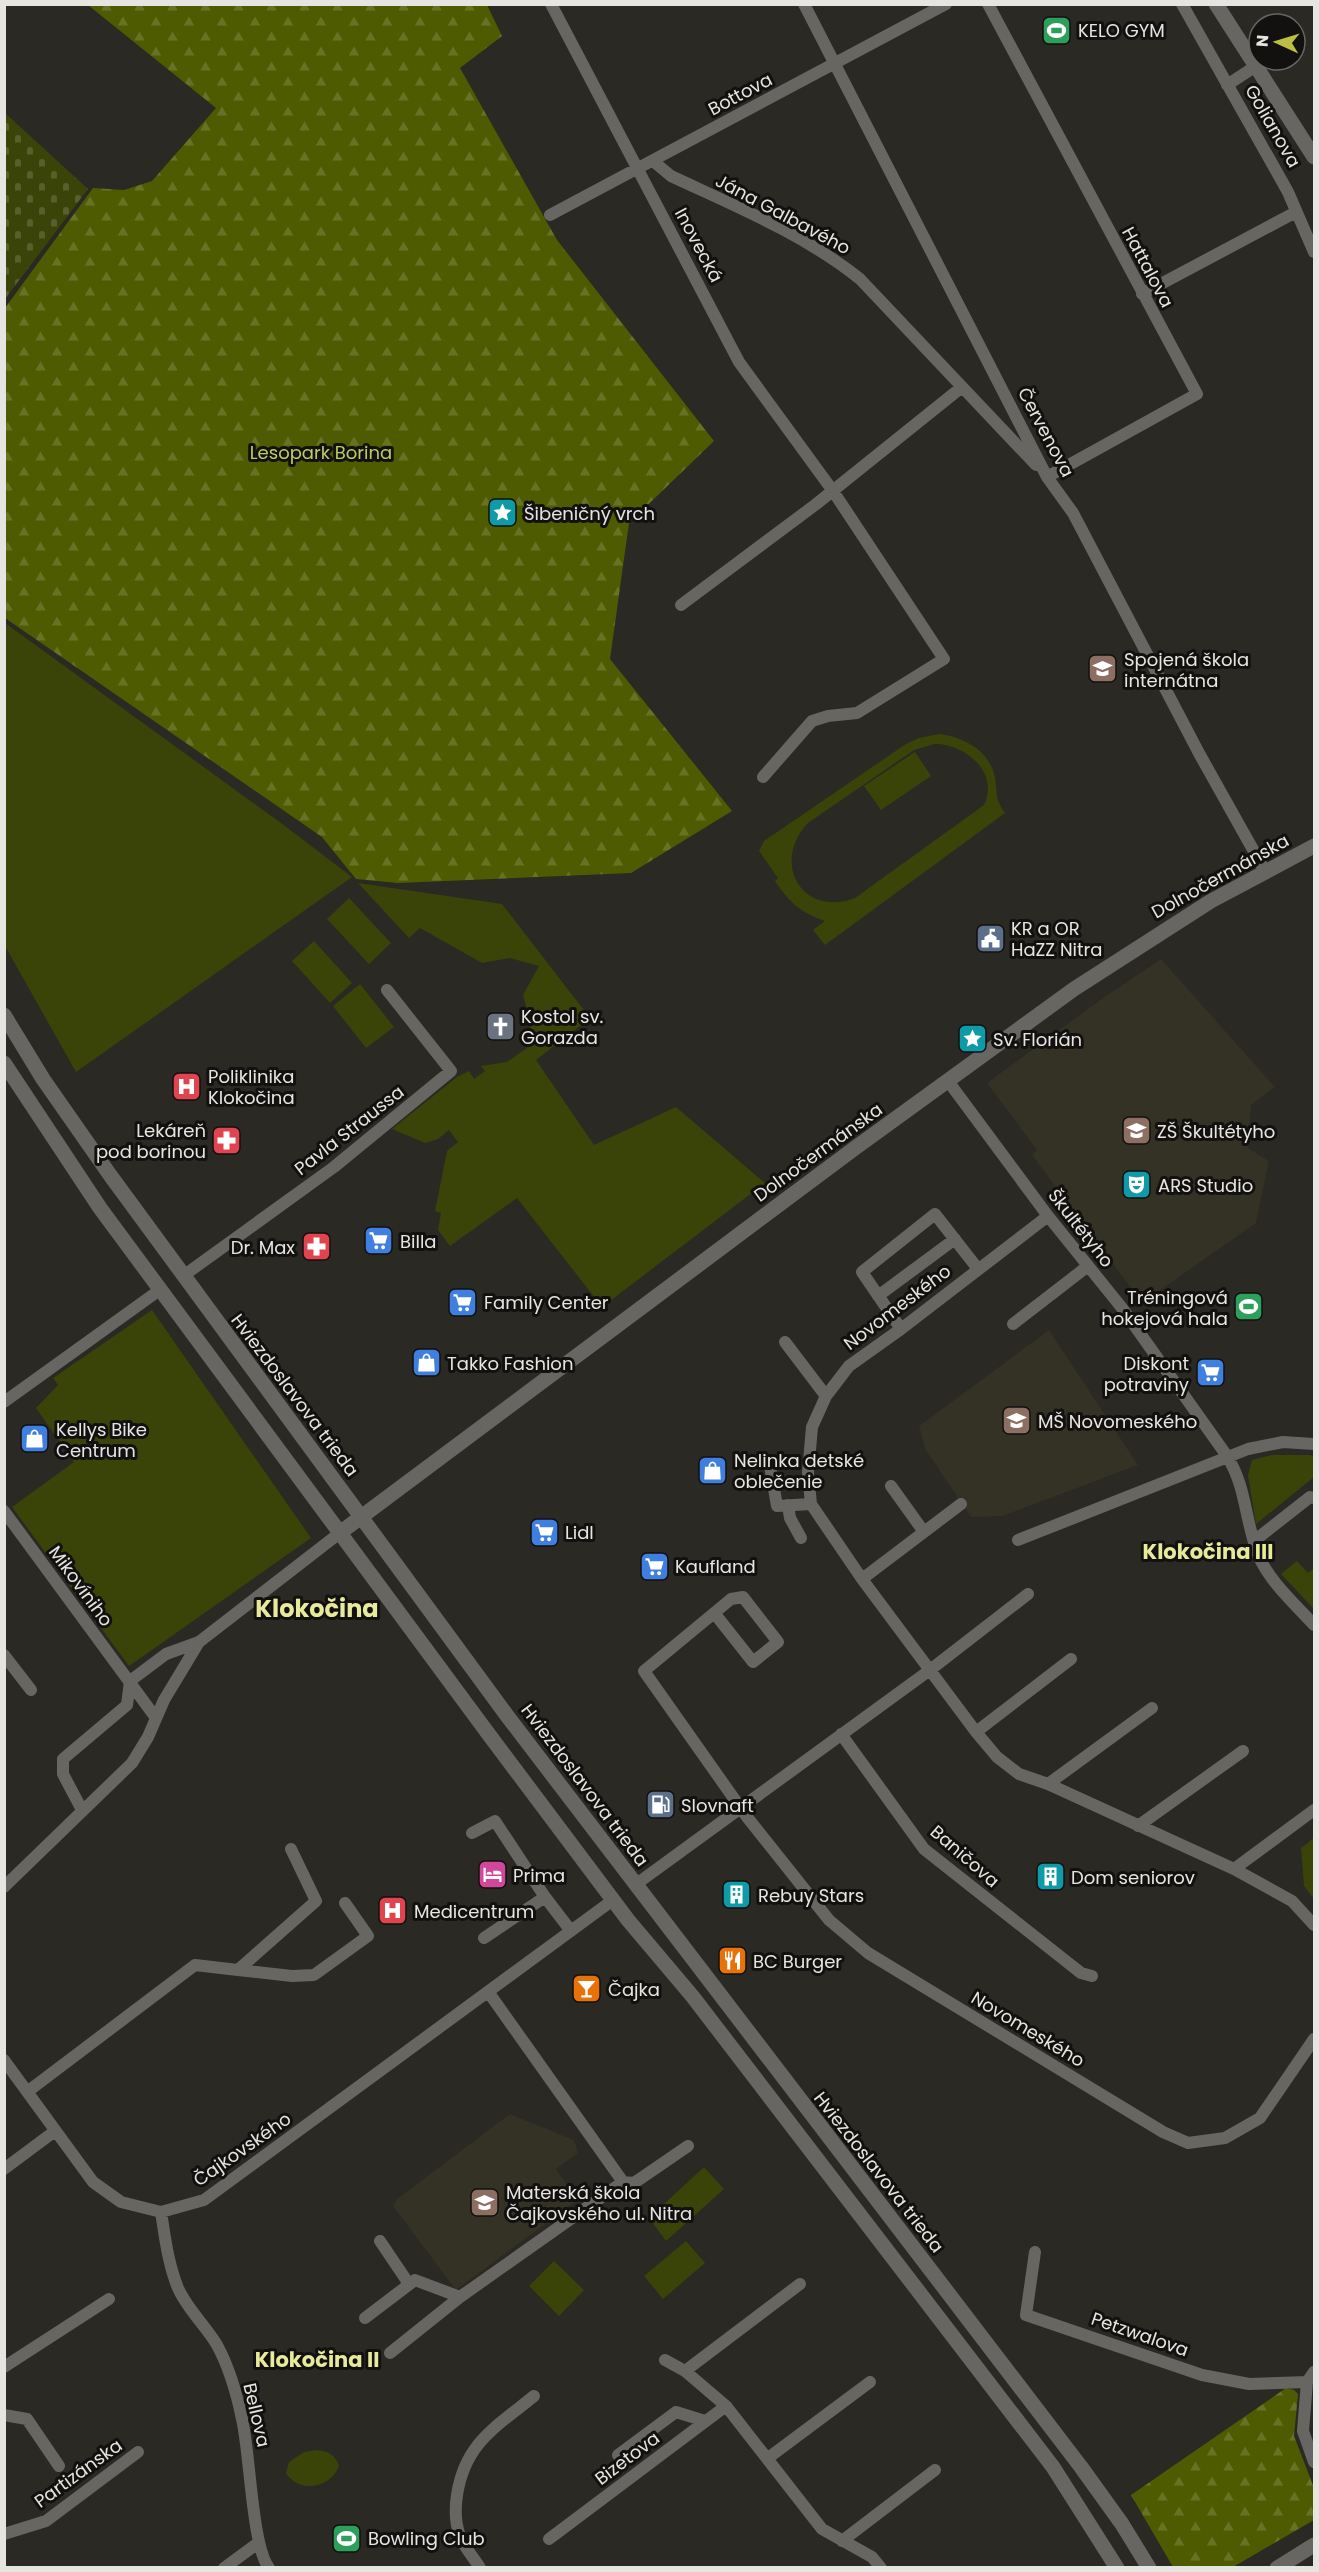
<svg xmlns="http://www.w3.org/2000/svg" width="1319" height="2572" viewBox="0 0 1319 2572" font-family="Poppins,sans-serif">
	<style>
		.built { fill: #343125 }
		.green { fill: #3b4408; fill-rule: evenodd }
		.forest { fill: url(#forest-firs) }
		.cemetery { fill: url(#cemetery-stones) }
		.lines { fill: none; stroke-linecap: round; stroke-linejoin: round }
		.minor { stroke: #676663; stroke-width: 12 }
		.tertiary { stroke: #676663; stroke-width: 15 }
		.labels { text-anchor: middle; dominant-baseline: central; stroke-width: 6; stroke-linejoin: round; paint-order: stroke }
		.poi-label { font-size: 18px; fill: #e6e5e2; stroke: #12110f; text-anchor: start }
		.street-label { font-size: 18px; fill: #e6e5e2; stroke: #12110f }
		.park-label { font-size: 18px; fill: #bbce64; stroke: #12110f }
		.quarter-label { font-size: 21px; font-weight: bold; fill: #e7ea9b; stroke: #12110f }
		.district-label { font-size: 24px; font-weight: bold; fill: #e7ea9b; stroke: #12110f }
	</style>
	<defs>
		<pattern id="forest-firs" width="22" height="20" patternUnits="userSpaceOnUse" patternTransform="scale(1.5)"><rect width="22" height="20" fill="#4f5b00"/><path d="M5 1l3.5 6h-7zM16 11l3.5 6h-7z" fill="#687225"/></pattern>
		<pattern id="cemetery-stones" width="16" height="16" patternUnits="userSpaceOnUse" patternTransform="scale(1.5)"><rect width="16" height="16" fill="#3b4408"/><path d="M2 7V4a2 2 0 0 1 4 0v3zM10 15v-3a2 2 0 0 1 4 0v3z" fill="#575f2c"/></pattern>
	</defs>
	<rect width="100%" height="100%" fill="#2a2923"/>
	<path class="built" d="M 1161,959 L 1275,1087 L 1251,1105 L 1248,1148 L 1269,1161 L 1256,1223 L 1142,1303 L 1032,1155 L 1037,1150 L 987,1083 L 1103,998 Z
		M 1049,1330 L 1138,1465 L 1003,1516 L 971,1517 L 925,1449 L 919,1426 Z
		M 510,2114 L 574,2140 L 578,2153 L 556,2169 L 576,2197 L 576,2201 L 456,2290 L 393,2206 L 397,2199 Z"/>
	<path class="green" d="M 5,623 L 281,823 L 352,877 L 76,1072 L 5,946 Z
		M 939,734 C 963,737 990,750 995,778 C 998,795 994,797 1005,813 L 825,945 L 813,930 L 825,921 C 801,913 789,902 775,881 L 778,878 L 759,851 L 764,841 L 906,744 L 919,738 ZM 934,744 C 964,743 1000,772 984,805 L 855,898 C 803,918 770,863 808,823 L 914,750 Z
		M 915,752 L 931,776 L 881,810 L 864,786 Z
		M 358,883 L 502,904 L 590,1018 L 536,1060 L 594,1145 L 676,1107 L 765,1183 L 602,1307 L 517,1198 L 450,1246 L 438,1230 L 441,1213 L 435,1211 L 447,1151 L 458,1142 L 449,1130 L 438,1139 L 425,1143 L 392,1129 L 457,1077 L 469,1071 L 474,1079 L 485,1071 L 481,1066 L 507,1062 L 527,1048 L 531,1023 L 523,995 L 539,966 L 510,958 L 482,963 L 420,928 L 409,938 Z
		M 349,898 L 391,943 L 369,964 L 327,919 Z
		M 314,941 L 352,983 L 330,1003 L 292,961 Z
		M 360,984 L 394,1027 L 366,1048 L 333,1006 Z
		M 152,1310 L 311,1538 L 129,1666 L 12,1507 L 74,1462 L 36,1408 L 58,1385 L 53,1378 Z
		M 1272,1455 L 1310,1455 L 1314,1457 L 1314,1477 L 1256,1524 L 1248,1475 L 1252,1460 Z
		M 1297,1561 L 1308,1573 L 1314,1568 L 1314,1609 L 1281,1574 Z
		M 1314,1838 L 1314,1899 L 1304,1886 L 1301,1848 Z
		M 704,2167 L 724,2189 L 666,2241 L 649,2218 Z
		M 686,2241 L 705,2263 L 663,2299 L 644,2276 Z
		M 554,2261 L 584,2290 L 559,2316 L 529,2286 Z
		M 316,2450 C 328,2451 335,2454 339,2466 C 331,2488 299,2494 286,2473 L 289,2462 L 304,2452 Z"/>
	<path class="forest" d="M 88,5 L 487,5 L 502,36 L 460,68 L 557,240 L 714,441 L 629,523 L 610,659 L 732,811 L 631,873 L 398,883 L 356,879 L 322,837 L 5,618 L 5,308 L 93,188 L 124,190 L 152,181 L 216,108 Z
		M 1286,2388 L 1294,2390 L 1298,2394 L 1294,2436 L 1314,2488 L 1314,2520 L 1233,2567 L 1173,2567 L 1131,2495 Z"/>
	<path class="cemetery" d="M 5,113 L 88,189 L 5,299 L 4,299 Z"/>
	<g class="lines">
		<path class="minor" d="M 551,4 L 739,362 L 833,491 L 944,659 L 857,713 L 828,716 L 812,721 L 763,777
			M 804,4 L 1047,477 L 1073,513 L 1200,755 L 1265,871
			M 988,4 L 1197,394 L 1047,477
			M 1182,4 L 1288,192 L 1314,252
			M 1227,85 L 1256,66
			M 653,161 L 671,176 C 735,206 804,234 860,279 L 1036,465
			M 550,215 L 946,4
			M 1142,294 L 1296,212
			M 681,605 L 815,505 L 962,387
			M 948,1081 L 1048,1216 L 1122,1308 L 1227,1456 C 1247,1488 1245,1523 1259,1557 C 1271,1583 1295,1604 1314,1625
			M 1048,1216 L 901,1329 L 849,1366 L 826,1396 L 812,1427 L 808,1473 L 811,1504 L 862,1579 L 976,1732 L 997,1757 L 1019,1774 L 1048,1784 L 1234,1869 L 1292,1901 L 1314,1925
			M 183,1276 L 334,1167 L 451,1071 L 387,990
			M 878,1296 L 955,1239
			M 1013,1324 L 1088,1266
			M 901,1329 L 862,1272 L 935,1214 L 978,1269
			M 785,1342 L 826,1396
			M 4,1402 L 161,1289
			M 769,1460 L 777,1506 L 811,1504
			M 891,1486 L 924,1532
			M 788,1505 L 790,1518 L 801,1538
			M 4,1511 L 156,1718
			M 1018,1540 L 1248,1449 L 1283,1442 L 1314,1444
			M 1254,1541 L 1310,1497 L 1314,1498
			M 862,1579 L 961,1504
			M 715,1614 L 753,1662 L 778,1642 L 743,1597 L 731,1599 L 644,1671 L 747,1817 L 829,1920 L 868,1953 L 1163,2132 L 1188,2143 L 1225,2138 L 1260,2118 L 1314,2039
			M 4,1655 L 31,1690
			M 976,1732 L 1071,1659
			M 841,1734 L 924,1849 L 1081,1973 L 1092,1976
			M 1048,1784 L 1152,1708
			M 82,1810 L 63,1774 L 63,1759 L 127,1705 L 130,1681 L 166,1654 L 199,1642 L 341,1532
			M 1138,1826 L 1243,1751
			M 472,1833 L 495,1821 L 545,1897 L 571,1931
			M 1234,1869 L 1314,1810
			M 635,1885 L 930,1670 L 1028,1594
			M 4,1887 L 132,1763 L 148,1737 L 164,1700 L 199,1642
			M 484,1938 L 545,1897
			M 238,1970 L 292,1976 L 314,1975 L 368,1936 L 345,1903
			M 4,2060 L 93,2182 L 121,2202 L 161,2212 L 204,2200 L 613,1900
			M 27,2092 L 195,1965 L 238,1970 L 316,1901 L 291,1849
			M 4,2169 L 55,2131
			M 623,2182 L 634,2183 L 688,2146
			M 161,2212 C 165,2237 168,2264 178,2288 C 187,2309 206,2326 217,2345 C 229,2367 237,2395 242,2419 C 250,2452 252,2547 269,2568
			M 380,2241 L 409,2284
			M 1035,2252 L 1026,2315 L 1202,2375 L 1249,2384 L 1307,2382
			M 365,2318 L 415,2280 L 460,2297
			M 390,2353 L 460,2297 L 623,2182 L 489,1993
			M 665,2360 L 685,2371 L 726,2406 L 822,2529 L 872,2557 L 881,2568
			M 4,2367 L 109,2299
			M 685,2371 L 800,2284
			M 1314,2372 L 1307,2382 L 1303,2431 L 1314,2462
			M 4,2415 L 27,2419 L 59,2466
			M 618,2455 L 676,2412 L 705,2421
			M 768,2458 L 870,2382
			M 4,2534 L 46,2521 L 138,2452
			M 549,2539 L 726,2406
			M 842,2541 L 935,2470
			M 224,2568 L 258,2543
			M 480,2568 C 474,2558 464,2547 460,2536 C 455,2523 455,2508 457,2495 C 465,2443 496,2427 534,2396"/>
		<path class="tertiary" d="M 1216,4 L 1314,157
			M 4,1015 L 43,1079 L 110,1175 L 508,1717 L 1081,2467 L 1122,2524 L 1149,2568
			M 4,1063 L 100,1208 L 487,1732 L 628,1920 L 693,1997 L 1053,2467 L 1117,2568
			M 341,1532 L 855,1148 L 1074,989 L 1211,901 L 1314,846
			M 1277,2568 L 1314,2545"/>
	</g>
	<defs>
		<symbol id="stadium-square" viewBox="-11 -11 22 22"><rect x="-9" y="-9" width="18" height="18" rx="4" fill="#2e9e5b" stroke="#12110f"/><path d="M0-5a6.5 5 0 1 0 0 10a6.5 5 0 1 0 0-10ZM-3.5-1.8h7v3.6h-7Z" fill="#fff"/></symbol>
		<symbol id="sight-square" viewBox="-11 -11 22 22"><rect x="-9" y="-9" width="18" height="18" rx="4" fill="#0f9aa8" stroke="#12110f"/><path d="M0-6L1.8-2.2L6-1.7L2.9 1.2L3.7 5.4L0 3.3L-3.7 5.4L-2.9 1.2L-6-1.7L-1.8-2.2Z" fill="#fff"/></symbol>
		<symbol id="school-square" viewBox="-11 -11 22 22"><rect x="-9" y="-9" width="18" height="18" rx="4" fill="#8d6e63" stroke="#12110f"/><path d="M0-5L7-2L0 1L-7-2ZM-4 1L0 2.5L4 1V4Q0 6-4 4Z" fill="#fff"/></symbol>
		<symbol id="civic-square" viewBox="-11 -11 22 22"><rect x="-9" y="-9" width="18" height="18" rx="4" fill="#5c6f8a" stroke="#12110f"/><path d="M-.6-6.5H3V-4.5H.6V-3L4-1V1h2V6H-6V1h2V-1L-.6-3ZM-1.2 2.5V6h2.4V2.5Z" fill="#fff"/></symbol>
		<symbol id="church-square" viewBox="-11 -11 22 22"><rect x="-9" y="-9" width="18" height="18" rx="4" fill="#6b7280" stroke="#12110f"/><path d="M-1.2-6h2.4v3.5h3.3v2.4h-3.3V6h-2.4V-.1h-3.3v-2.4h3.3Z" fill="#fff"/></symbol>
		<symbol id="hospital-square" viewBox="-11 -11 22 22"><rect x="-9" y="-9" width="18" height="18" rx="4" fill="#e0444e" stroke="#12110f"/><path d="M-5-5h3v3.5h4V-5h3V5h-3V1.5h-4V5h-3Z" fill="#fff"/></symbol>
		<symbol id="pharmacy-square" viewBox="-11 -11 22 22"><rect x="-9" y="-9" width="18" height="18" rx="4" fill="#e0444e" stroke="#12110f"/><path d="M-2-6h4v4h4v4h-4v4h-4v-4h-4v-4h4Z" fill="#fff"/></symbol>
		<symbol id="theatre-square" viewBox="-11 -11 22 22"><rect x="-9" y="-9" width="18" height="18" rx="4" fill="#0f9aa8" stroke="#12110f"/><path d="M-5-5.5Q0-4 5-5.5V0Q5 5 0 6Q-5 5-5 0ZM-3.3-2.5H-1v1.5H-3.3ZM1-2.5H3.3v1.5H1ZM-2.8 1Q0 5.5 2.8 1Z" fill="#fff"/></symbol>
		<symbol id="supermarket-square" viewBox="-11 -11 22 22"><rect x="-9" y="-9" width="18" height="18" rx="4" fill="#3f7fe0" stroke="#12110f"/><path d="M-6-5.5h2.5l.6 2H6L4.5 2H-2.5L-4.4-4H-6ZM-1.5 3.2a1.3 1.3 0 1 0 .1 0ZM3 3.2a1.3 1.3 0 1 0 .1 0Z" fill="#fff"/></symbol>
		<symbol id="shop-square" viewBox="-11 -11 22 22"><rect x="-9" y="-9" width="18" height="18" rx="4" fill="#3f7fe0" stroke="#12110f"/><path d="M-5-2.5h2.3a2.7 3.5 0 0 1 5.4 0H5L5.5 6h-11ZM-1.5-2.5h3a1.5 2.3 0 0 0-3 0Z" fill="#fff"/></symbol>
		<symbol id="fuel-square" viewBox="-11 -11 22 22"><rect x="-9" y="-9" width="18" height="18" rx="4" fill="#5c6f8a" stroke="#12110f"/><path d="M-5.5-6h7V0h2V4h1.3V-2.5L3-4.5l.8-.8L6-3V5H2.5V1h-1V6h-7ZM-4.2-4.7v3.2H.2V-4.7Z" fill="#fff"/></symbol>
		<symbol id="hotel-square" viewBox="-11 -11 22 22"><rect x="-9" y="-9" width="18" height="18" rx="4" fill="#d1479c" stroke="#12110f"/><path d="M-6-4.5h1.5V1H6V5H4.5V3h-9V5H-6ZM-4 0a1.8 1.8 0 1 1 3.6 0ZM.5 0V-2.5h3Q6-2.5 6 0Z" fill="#fff"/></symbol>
		<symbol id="building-square" viewBox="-11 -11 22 22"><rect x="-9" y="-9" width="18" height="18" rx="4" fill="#0f9aa8" stroke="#12110f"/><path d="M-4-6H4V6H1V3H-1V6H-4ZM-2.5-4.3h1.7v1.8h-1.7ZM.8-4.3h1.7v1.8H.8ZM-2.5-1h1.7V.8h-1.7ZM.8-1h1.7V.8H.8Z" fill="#fff"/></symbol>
		<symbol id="restaurant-square" viewBox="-11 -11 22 22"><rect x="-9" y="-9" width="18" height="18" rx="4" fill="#e8710a" stroke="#12110f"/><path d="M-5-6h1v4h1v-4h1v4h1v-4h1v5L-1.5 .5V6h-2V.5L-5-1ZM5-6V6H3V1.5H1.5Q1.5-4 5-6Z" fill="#fff"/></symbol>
		<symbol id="bar-square" viewBox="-11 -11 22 22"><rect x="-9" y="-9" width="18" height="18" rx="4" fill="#e8710a" stroke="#12110f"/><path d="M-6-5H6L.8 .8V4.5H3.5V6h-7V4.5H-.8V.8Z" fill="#fff"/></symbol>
	</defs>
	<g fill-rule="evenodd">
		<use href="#stadium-square" x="1040" y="14" width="33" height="33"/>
		<use href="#sight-square" x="486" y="496" width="33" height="33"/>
		<use href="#school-square" x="1086" y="652" width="33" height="33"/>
		<use href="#civic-square" x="974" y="922" width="33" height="33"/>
		<use href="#church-square" x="484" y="1010" width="33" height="33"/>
		<use href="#sight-square" x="956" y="1022" width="33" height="33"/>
		<use href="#hospital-square" x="170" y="1070" width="33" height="33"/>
		<use href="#school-square" x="1120" y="1114" width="33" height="33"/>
		<use href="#pharmacy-square" x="210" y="1124" width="33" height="33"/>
		<use href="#theatre-square" x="1120" y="1168" width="33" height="33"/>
		<use href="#supermarket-square" x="362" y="1224" width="33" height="33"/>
		<use href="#pharmacy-square" x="300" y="1230" width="33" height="33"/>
		<use href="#supermarket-square" x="446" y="1286" width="33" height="33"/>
		<use href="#stadium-square" x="1232" y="1290" width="33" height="33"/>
		<use href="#shop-square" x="410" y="1346" width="33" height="33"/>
		<use href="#supermarket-square" x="1194" y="1356" width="33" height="33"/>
		<use href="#school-square" x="1000" y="1404" width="33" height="33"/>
		<use href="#shop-square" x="18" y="1422" width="33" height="33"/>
		<use href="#shop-square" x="696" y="1454" width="33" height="33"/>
		<use href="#supermarket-square" x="528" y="1516" width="33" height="33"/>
		<use href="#supermarket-square" x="638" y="1550" width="33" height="33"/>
		<use href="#fuel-square" x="644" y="1788" width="33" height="33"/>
		<use href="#hotel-square" x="476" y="1858" width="33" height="33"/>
		<use href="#building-square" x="1034" y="1860" width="33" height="33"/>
		<use href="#building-square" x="720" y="1878" width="33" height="33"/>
		<use href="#hospital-square" x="376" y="1894" width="33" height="33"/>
		<use href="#restaurant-square" x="716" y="1944" width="33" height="33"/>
		<use href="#bar-square" x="570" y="1972" width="33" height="33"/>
		<use href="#school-square" x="468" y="2186" width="33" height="33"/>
		<use href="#stadium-square" x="330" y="2522" width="33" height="33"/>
	</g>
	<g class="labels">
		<g class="poi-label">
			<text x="1078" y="30">KELO GYM</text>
			<text x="524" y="513">Šibeničný vrch</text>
			<text x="1124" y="659">Spojená škola<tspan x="1124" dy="21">internátna</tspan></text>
			<text x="1011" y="928">KR a OR<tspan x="1011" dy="21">HaZZ Nitra</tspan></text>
			<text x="521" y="1016">Kostol sv.<tspan x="521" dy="21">Gorazda</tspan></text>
			<text x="993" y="1039">Sv. Florián</text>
			<text x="208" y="1076">Poliklinika<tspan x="208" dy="21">Klokočina</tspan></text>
			<text x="206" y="1130" text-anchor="end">Lekáreň<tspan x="206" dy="21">pod borinou</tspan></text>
			<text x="1157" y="1131">ZŠ Škultétyho</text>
			<text x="1158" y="1185">ARS Studio</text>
			<text x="400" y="1241">Billa</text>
			<text x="295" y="1247" text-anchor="end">Dr. Max</text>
			<text x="1228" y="1297" text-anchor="end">Tréningová<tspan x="1228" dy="21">hokejová hala</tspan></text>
			<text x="484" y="1302">Family Center</text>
			<text x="447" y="1363">Takko Fashion</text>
			<text x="1189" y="1363" text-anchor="end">Diskont<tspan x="1189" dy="21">potraviny</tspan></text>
			<text x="1038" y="1421">MŠ Novomeského</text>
			<text x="56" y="1429">Kellys Bike<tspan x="56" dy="21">Centrum</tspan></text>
			<text x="734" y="1460">Nelinka detské<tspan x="734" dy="21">oblečenie</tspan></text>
			<text x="565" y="1532">Lidl</text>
			<text x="675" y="1566">Kaufland</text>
			<text x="681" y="1805">Slovnaft</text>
			<text x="513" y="1875">Prima</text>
			<text x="1071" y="1877">Dom seniorov</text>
			<text x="758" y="1895">Rebuy Stars</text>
			<text x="414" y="1911">Medicentrum</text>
			<text x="753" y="1961">BC Burger</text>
			<text x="608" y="1989">Čajka</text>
			<text x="506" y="2192">Materská škola<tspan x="506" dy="21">Čajkovského ul. Nitra</tspan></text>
			<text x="368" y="2538">Bowling Club</text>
		</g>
		<g class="street-label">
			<text transform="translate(740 94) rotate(-28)">Bottova</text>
			<text transform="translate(1273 126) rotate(60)">Golianova</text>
			<text transform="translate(783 214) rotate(28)">Jána Galbavého</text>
			<text transform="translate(699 245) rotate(62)">Inovecká</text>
			<text transform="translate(1148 267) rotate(62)">Hattalova</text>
			<text transform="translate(1046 432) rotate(62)">Červenova</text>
			<text transform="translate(1220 876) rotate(-29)">Dolnočermánska</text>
			<text transform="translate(349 1130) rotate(-38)">Pavla Straussa</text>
			<text transform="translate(818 1152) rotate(-36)">Dolnočermánska</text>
			<text transform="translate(1081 1228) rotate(52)">Škultétyho</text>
			<text transform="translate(897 1307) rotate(-37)">Novomeského</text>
			<text transform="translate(295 1395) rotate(53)">Hviezdoslavova trieda</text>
			<text transform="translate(81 1586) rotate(54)">Mikovíniho</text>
			<text transform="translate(585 1785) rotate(53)">Hviezdoslavova trieda</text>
			<text transform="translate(965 1856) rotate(41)">Baničova</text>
			<text transform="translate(1028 2029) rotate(31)">Novomeského</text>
			<text transform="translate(242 2149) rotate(-35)">Čajkovského</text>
			<text transform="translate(879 2172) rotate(52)">Hviezdoslavova trieda</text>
			<text transform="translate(1140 2334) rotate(19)">Petzwalova</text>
			<text transform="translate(257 2415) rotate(77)">Bellova</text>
			<text transform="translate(627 2458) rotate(-37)">Bizetova</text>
			<text transform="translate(78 2473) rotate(-36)">Partizánska</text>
		</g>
		<g class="park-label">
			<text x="321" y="452">Lesopark Borina</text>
		</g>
		<g class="quarter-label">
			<text x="1208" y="1551">Klokočina III</text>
			<text x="317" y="2359">Klokočina II</text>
		</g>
		<g class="district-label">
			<text x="317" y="1608">Klokočina</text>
		</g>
	</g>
	<rect width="1319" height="2572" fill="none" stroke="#e6e5e2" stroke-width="12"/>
	<g transform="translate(1277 42) rotate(274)"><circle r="28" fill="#12110f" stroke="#676663" stroke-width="1.5"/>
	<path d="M0-4.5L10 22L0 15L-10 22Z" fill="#bdbf43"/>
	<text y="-9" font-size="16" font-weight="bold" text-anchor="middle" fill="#e6e5e2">N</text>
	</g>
</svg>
